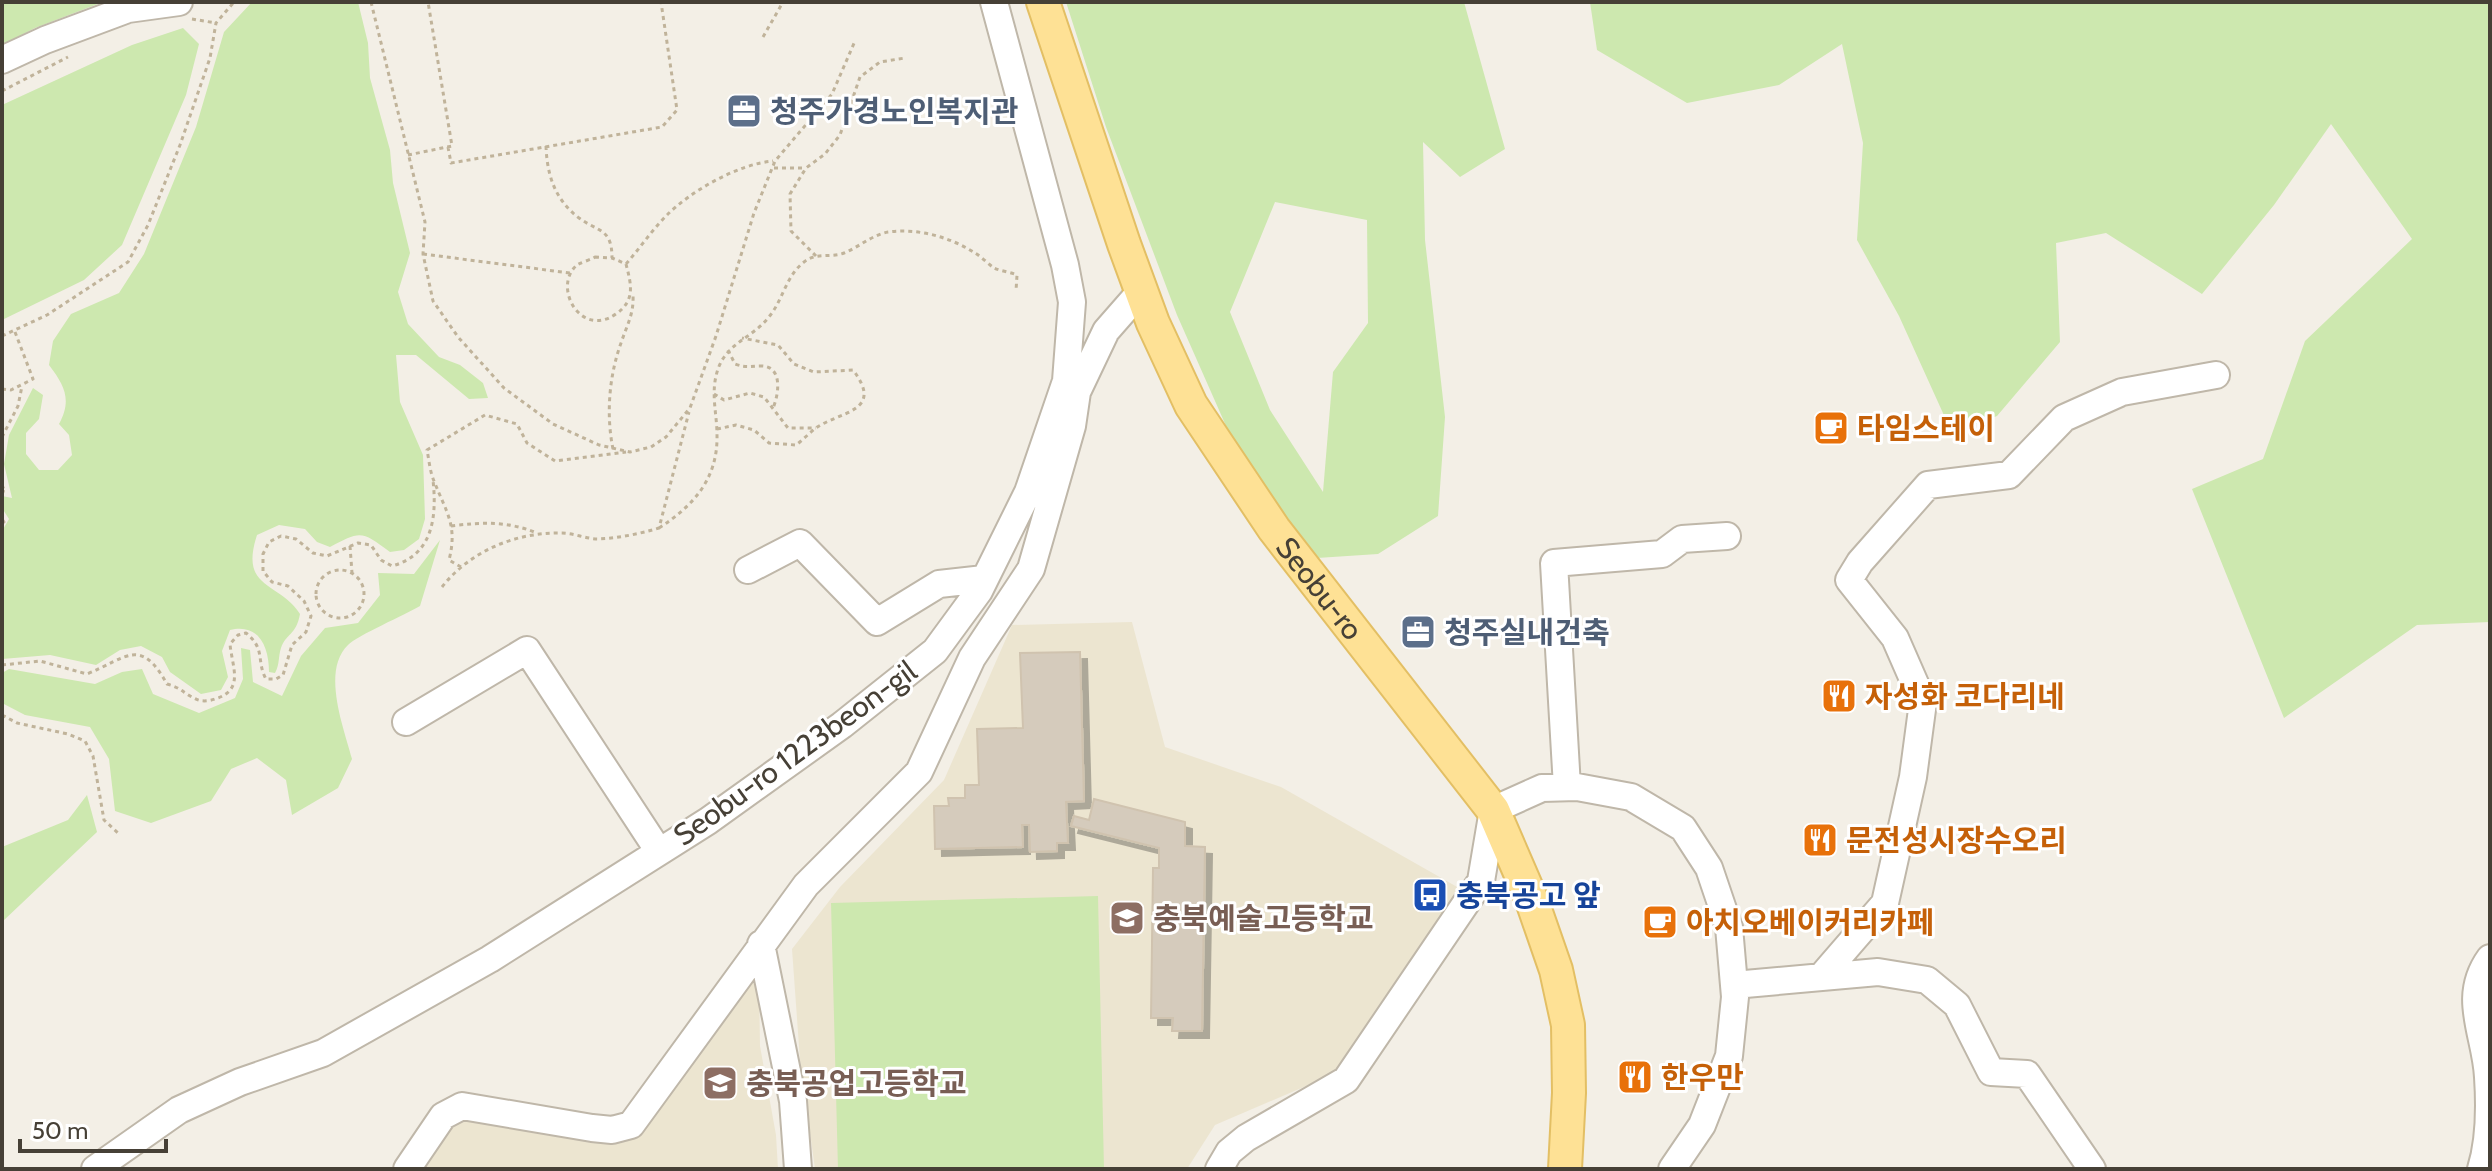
<svg xmlns="http://www.w3.org/2000/svg" width="2492" height="1171" viewBox="0 0 2492 1171" font-family="Cabin,'Noto Sans KR',sans-serif">
	<style>
		.education { fill: #ece5d0 }
		.green { fill: #cde8af; fill-rule: evenodd }
		.building { fill: #d5cbbc; stroke: #d0c3af; stroke-width: 2; filter: url(#shadow) }
		.lines { fill: none; stroke-linecap: round; stroke-linejoin: round }
		.minor-casing { stroke: #bfb7a9; stroke-width: 30 }
		.major-casing { stroke: #e3bf64; stroke-width: 36 }
		.path { stroke: #c0b39a; stroke-width: 3; stroke-dasharray: 4 4; stroke-linecap: butt }
		.minor { stroke: #fff; stroke-width: 26 }
		.major { stroke: #fee195; stroke-width: 32 }
		.labels { text-anchor: middle; dominant-baseline: central; stroke-width: 6; stroke-linejoin: round; paint-order: stroke }
		.service-label { font-size: 30px; font-weight: bold; fill: #4e5e75; stroke: #fff; text-anchor: start }
		.food-label { font-size: 30px; font-weight: bold; fill: #c56008; stroke: #fff; text-anchor: start }
		.street-label { font-size: 30px; fill: #464036; stroke: #fff }
		.transit-label { font-size: 30px; font-weight: bold; fill: #164399; stroke: #fff; text-anchor: start }
		.education-label { font-size: 30px; font-weight: bold; fill: #785e54; stroke: #fff; text-anchor: start }
	</style>
	<defs>
		<filter id="shadow"><feDropShadow dx="7" dy="7" stdDeviation="0" flood-color="#0004"/></filter>
	</defs>
	<rect width="100%" height="100%" fill="#f3efe6"/>
	<path class="education" d="M 1132,622 L 1165,747 L 1281,787 L 1459,888 L 1397,985 L 1334,1074 L 1215,1125 L 1187,1169 L 815,1169 L 800,1060 L 792,949 L 840,887 L 944,780 L 1012,625 Z
		M 753,972 L 759,981 L 760,1046 L 776,1135 L 778,1169 L 419,1169 L 450,1125 L 465,1120 L 608,1142 Z"/>
	<path class="green" d="M 2,2 L 103,2 L 35,28 L 2,45 Z
		M 252,2 L 358,2 L 368,43 L 370,78 L 390,150 L 393,183 L 410,253 L 398,292 L 408,324 L 439,357 L 460,365 L 483,383 L 488,398 L 469,399 L 416,355 L 396,355 L 400,402 L 423,455 L 425,519 L 419,539 L 404,550 L 390,552 C 362,531 361,530 330,547 L 317,542 L 305,529 L 279,525 L 257,535 C 239,590 279,581 300,614 C 296,636 286,633 281,648 C 278,657 280,664 275,673 L 269,672 C 269,647 259,623 230,630 L 222,651 L 228,677 L 221,690 L 201,694 L 170,672 L 162,657 L 141,646 L 120,650 L 96,665 L 50,655 L 2,659 L 2,531 L 9,519 L 2,508 L 2,496 L 12,498 L 4,464 L 9,435 L 33,388 L 43,395 L 39,419 L 26,433 L 26,454 L 39,470 L 58,470 L 72,455 L 69,435 L 59,424 C 72,400 65,386 49,365 L 53,341 L 71,314 L 119,293 L 144,254 L 196,127 L 224,32 Z
		M 1066,2 L 1464,2 L 1505,149 L 1460,177 L 1423,142 L 1425,240 L 1445,417 L 1438,516 L 1378,554 L 1317,558 L 1238,453 L 1177,315 L 1106,127 ZM 1275,202 L 1367,220 L 1368,323 L 1333,372 L 1323,492 L 1270,410 L 1230,312 Z
		M 1590,2 L 2490,2 L 2490,622 L 2417,625 L 2284,718 L 2192,489 L 2263,459 L 2305,341 L 2412,239 L 2331,124 L 2274,205 L 2202,294 L 2106,233 L 2056,243 L 2060,342 L 1997,416 L 1952,433 L 1899,316 L 1857,240 L 1863,143 L 1842,44 L 1779,85 L 1687,103 L 1597,50 Z
		M 183,28 L 199,44 L 186,95 L 122,245 L 84,280 L 2,320 L 2,105 L 132,45 Z
		M 440,540 L 420,606 C 405,615 358,635 348,645 C 321,671 344,728 352,759 L 338,788 L 292,815 L 286,780 L 257,758 L 231,769 L 211,801 L 151,823 L 115,811 L 109,759 L 90,727 L 25,715 L 2,703 L 2,673 L 9,669 L 95,684 L 122,672 L 142,669 L 153,694 L 199,713 L 235,698 L 243,679 L 241,648 L 250,650 L 253,682 L 282,696 L 301,656 L 325,628 L 358,623 L 380,595 L 378,573 L 414,574 Z
		M 87,795 L 97,832 L 2,922 L 2,847 L 68,820 Z
		M 1098,896 L 1104,1169 L 838,1169 L 831,903 Z"/>
	<path class="building" d="M 1080,652 L 1084,801 L 1066,802 L 1068,843 L 1057,843 L 1057,851 L 1030,852 L 1029,825 L 1022,825 L 1023,847 L 935,849 L 934,806 L 949,806 L 948,798 L 965,798 L 965,785 L 979,785 L 977,729 L 1023,728 L 1020,653 Z
		M 1094,799 L 1185,822 L 1185,846 L 1205,847 L 1202,1031 L 1172,1031 L 1173,1018 L 1151,1018 L 1153,868 L 1159,868 L 1159,848 L 1071,826 L 1074,816 L 1089,820 Z"/>
	<g class="lines">
		<defs>
			<path id="minor" d="M 2,60 L 45,40 L 128,9 L 179,2
				M 748,570 L 800,543 L 877,622 L 939,584 L 984,579
				M 406,722 L 527,650 L 658,850
				M 1567,787 L 1554,563 L 1662,554 L 1682,539 L 1727,536
				M 761,944 L 793,1101 L 798,1169
				M 1821,977 L 1885,903 L 1913,777 L 1923,702 L 1895,638 L 1849,580 L 1860,562 L 1928,485 L 2009,475 L 2064,418 L 2122,392 L 2216,375
				M 1734,985 L 1878,972 L 1927,980 L 1957,1005 L 1991,1072 L 2027,1074 L 2092,1169
				M 95,1169 L 179,1110 L 240,1082 L 323,1053 L 490,959 L 708,821 L 842,725 L 935,651 L 979,591 L 1028,492 L 1066,381 L 1072,302 L 1065,265 L 994,2
				M 407,1169 L 443,1116 L 462,1106 L 592,1128 L 612,1130 L 631,1125 L 806,885 L 919,772 L 972,658 L 1031,569 L 1072,426 L 1077,392 L 1106,331 L 1141,291
				M 1219,1169 L 1229,1152 L 1246,1138 L 1346,1080 L 1481,881 L 1493,810 L 1542,788 L 1577,787 L 1631,797 L 1683,828 L 1709,868 L 1729,927 L 1735,997 L 1729,1056 L 1702,1125 L 1672,1169
				M 2481,1169 C 2490,1140 2490,1107 2488,1077 C 2486,1034 2461,998 2490,958"/>
			<g id="major">
				<path id="s1" d="M 1043,2 L 1124,244 L 1153,323 L 1191,405 L 1274,529 L 1493,810 L 1531,898 L 1556,970 L 1568,1025 L 1569,1093 L 1565,1169"/>
			</g>
		</defs>
		<use href="#minor" class="minor-casing"/>
		<use href="#major" class="major-casing"/>
		<path class="path" d="M 371,2 L 425,222 L 423,254 L 433,301 L 458,337 L 504,388 L 553,424 L 599,445 L 630,452 L 651,447 L 666,437 L 690,408 L 716,336 L 754,213 L 775,161 L 832,94 L 855,41
			M 192,19 L 216,23
			M 763,37 L 783,2
			M 2,91 L 68,57
			M 546,146 C 547,175 555,200 579,218 C 598,232 612,228 612,258
			M 448,147 L 451,163 L 662,127 L 677,110 L 661,2
			M 408,155 L 452,146 L 428,2
			M 774,168 L 806,168
			M 423,254 L 570,273
			M 816,256 L 791,231 L 790,194 L 806,168 L 825,154 L 840,135 L 860,77 L 880,62 L 905,58
			M 595,257 L 612,258 L 626,264 C 631,284 636,300 616,314 C 580,339 552,286 577,265 C 582,262 590,260 595,257 Z
			M 626,264 C 640,248 652,230 667,215 C 691,191 738,164 773,161
			M 2,336 L 47,315 L 128,262 L 148,225 L 180,145 L 210,58 L 216,23 L 234,2
			M 728,350 L 735,364 C 746,368 750,366 761,366 C 783,366 779,394 773,408
			M 2,389 L 11,390 L 33,379 L 15,332
			M 714,394 L 724,400 L 750,393 L 764,397 L 788,428 L 816,428
			M 717,429 L 736,425 L 754,430 L 769,443 L 796,445 C 803,440 809,433 816,428 C 840,411 885,412 853,370 L 814,372 L 794,364 L 778,345 L 742,338
			M 2,437 L 18,406 L 22,386
			M 613,449 C 606,415 609,376 621,343 C 627,325 634,314 633,295
			M 2,485 L 5,492 L 2,491
			M 2,519 L 4,522 L 2,521
			M 451,526 C 483,522 507,521 537,533
			M 659,528 C 693,506 718,479 717,435 C 717,413 710,392 718,369 C 727,343 752,338 768,318 C 783,301 785,277 804,262 C 816,252 831,258 844,253 C 859,247 872,235 888,232 C 918,228 950,237 975,253 C 982,257 988,264 994,268 C 1001,271 1010,272 1017,275 L 1016,291
			M 350,546 L 352,573
			M 461,567 L 449,560 C 458,525 446,512 434,481 C 430,472 429,460 427,450 L 485,415 L 517,424 L 527,443 L 555,461 L 626,452
			M316 594a24 24 0 1 1 48 0a24 24 0 1 1-48 0Z
			M 442,587 C 470,551 516,532 562,533 C 574,533 586,539 598,539 C 619,538 639,534 659,528 L 689,412
			M 2,665 L 40,661 L 87,674 C 127,658 140,636 167,684 C 182,688 184,694 196,699 C 201,702 209,701 215,699 C 245,690 232,667 230,644 L 238,635 L 246,633 C 266,649 256,661 266,679 L 276,679 L 283,675 L 292,645 L 306,632 L 311,616 L 304,601 L 288,586 L 272,582 L 263,571 L 263,554 L 269,542 L 281,536 L 296,539 L 313,553 L 327,556 L 358,543 L 371,545 L 381,560 L 392,566 C 433,555 437,517 433,480
			M 2,715 L 17,723 L 68,734 L 85,741 L 93,756 L 104,820 L 118,833"/>
		<use href="#minor" class="minor"/>
		<use href="#major" class="major"/>
	</g>
	<defs>
		<symbol id="office-square" viewBox="-11 -11 22 22"><rect x="-9" y="-9" width="18" height="18" rx="4" fill="#5c6f8a" stroke="#fff"/><path d="M-6-3h4V-5.5h4V-3h4V5H-6ZM-1-4.5V-3h2v-1.5ZM-6 0V1H6V0Z" fill="#fff"/></symbol>
		<symbol id="cafe-square" viewBox="-11 -11 22 22"><rect x="-9" y="-9" width="18" height="18" rx="4" fill="#e8710a" stroke="#fff"/><path d="M-5.5-4.5H6V0H3Q3 3.5 0 3.5H-2.5Q-5.5 3.5-5.5 0ZM3-3.2v2h1.7v-2ZM-6 4.5H4V6H-6Z" fill="#fff"/></symbol>
		<symbol id="restaurant-square" viewBox="-11 -11 22 22"><rect x="-9" y="-9" width="18" height="18" rx="4" fill="#e8710a" stroke="#fff"/><path d="M-5-6h1v4h1v-4h1v4h1v-4h1v5L-1.5 .5V6h-2V.5L-5-1ZM5-6V6H3V1.5H1.5Q1.5-4 5-6Z" fill="#fff"/></symbol>
		<symbol id="bus-square" viewBox="-11 -11 22 22"><rect x="-9" y="-9" width="18" height="18" rx="4" fill="#1a4fb4" stroke="#fff"/><path d="M-5-6H5V4H4V6H2V4H-2V6H-4V4H-5ZM-3.5-4V0h7V-4ZM-3.5 1.2v1.5H-2V1.2ZM2 1.2v1.5H3.5V1.2Z" fill="#fff"/></symbol>
		<symbol id="school-square" viewBox="-11 -11 22 22"><rect x="-9" y="-9" width="18" height="18" rx="4" fill="#8d6e63" stroke="#fff"/><path d="M0-5L7-2L0 1L-7-2ZM-4 1L0 2.5L4 1V4Q0 6-4 4Z" fill="#fff"/></symbol>
	</defs>
	<g fill-rule="evenodd">
		<use href="#office-square" x="724" y="91" width="40" height="40"/>
		<use href="#cafe-square" x="1811" y="408" width="40" height="40"/>
		<use href="#office-square" x="1398" y="612" width="40" height="40"/>
		<use href="#restaurant-square" x="1819" y="676" width="40" height="40"/>
		<use href="#restaurant-square" x="1800" y="820" width="40" height="40"/>
		<use href="#bus-square" x="1410" y="875" width="40" height="40"/>
		<use href="#school-square" x="1107" y="898" width="40" height="40"/>
		<use href="#cafe-square" x="1640" y="902" width="40" height="40"/>
		<use href="#restaurant-square" x="1615" y="1057" width="40" height="40"/>
		<use href="#school-square" x="700" y="1063" width="40" height="40"/>
	</g>
	<g class="labels">
		<g class="service-label">
			<text x="770" y="111">청주가경노인복지관</text>
			<text x="1444" y="632">청주실내건축</text>
		</g>
		<g class="food-label">
			<text x="1857" y="428">타임스테이</text>
			<text x="1865" y="696">자성화 코다리네</text>
			<text x="1846" y="840">문전성시장수오리</text>
			<text x="1686" y="922">아치오베이커리카페</text>
			<text x="1661" y="1077">한우만</text>
		</g>
		<g class="street-label">
			<text stroke="none"><textPath href="#s1" startOffset="654">Seobu-ro</textPath></text>
			<text transform="translate(795 753) rotate(-36)">Seobu-ro 1223beon-gil</text>
		</g>
		<g class="transit-label">
			<text x="1456" y="895">충북공고 앞</text>
		</g>
		<g class="education-label">
			<text x="1153" y="918">충북예술고등학교</text>
			<text x="746" y="1083">충북공업고등학교</text>
		</g>
	</g>
	<rect width="2492" height="1171" fill="none" stroke="#464036" stroke-width="8"/>
	<path d="M20 1139v12h146v-12" fill="none" stroke="#464036" stroke-width="4"/>
	<text x="32" y="1139" font-size="24" fill="#464036" stroke="#ffffff" stroke-width="6" paint-order="stroke">50 m</text>
</svg>
